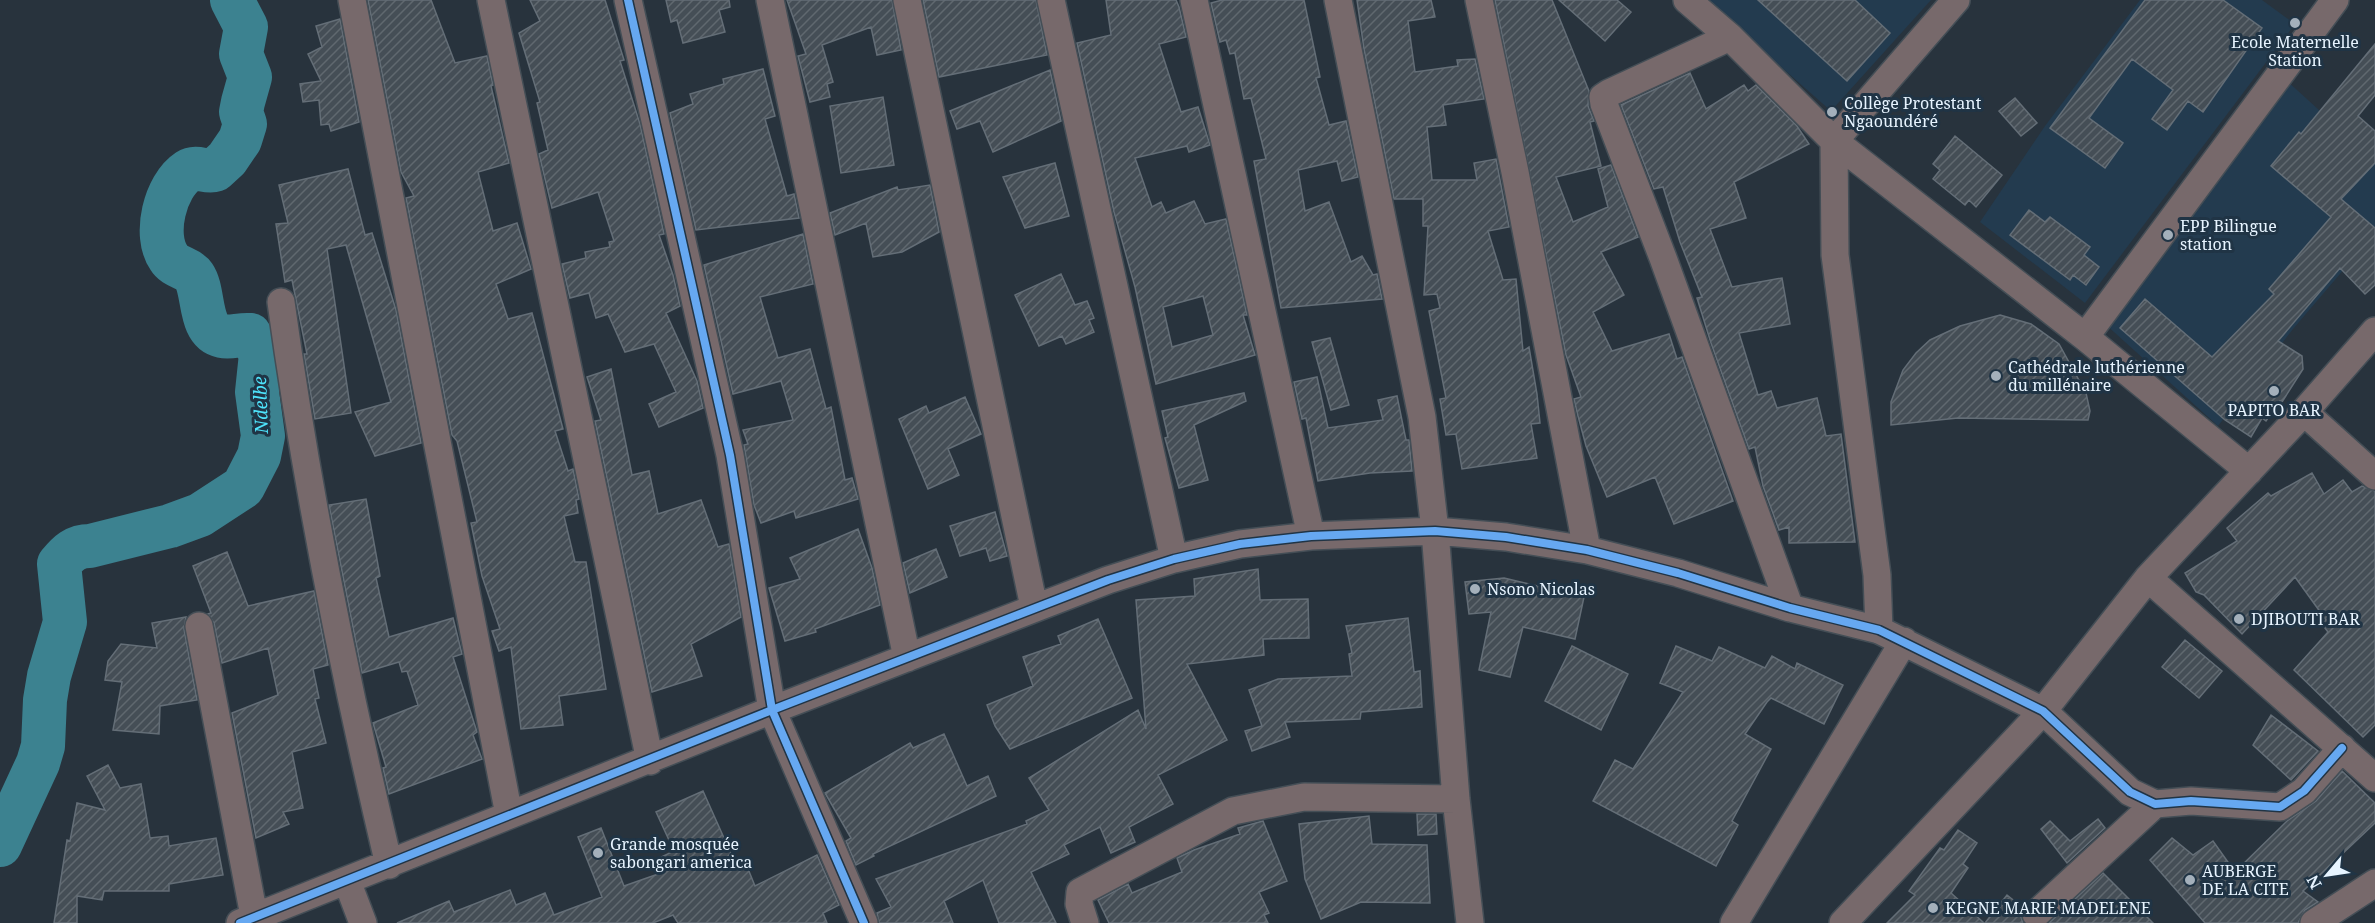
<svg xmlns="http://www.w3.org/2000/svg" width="2375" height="923" viewBox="0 0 2375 923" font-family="'Noto Serif',serif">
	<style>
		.built { fill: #233b4f }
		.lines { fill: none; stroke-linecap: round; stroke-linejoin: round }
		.river { stroke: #3c8290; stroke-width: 44 }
		.building { fill: url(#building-hatch); stroke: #646e77; stroke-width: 1.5; fill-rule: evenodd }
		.minor-casing { stroke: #444e56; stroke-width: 30 }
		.minor { stroke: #77696b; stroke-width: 27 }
		.cycleway-casing { stroke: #203445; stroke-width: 11 }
		.cycleway { stroke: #66a8f1; stroke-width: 8 }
		.poi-dot { fill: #a4b0bb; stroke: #203445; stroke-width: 2 }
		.labels { text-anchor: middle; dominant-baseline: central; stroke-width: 6; stroke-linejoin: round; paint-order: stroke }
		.poi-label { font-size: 16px; fill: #e7f4ff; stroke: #203445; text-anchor: start }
		.water-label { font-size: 18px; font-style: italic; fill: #4ee3fc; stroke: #203445 }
	</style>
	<defs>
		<pattern id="building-hatch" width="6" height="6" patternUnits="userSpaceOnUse" patternTransform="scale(1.5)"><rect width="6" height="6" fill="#454e56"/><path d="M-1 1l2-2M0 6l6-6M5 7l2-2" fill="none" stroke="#60686f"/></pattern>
	</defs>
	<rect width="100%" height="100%" fill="#28333d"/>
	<path class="built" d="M 1705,0 L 1931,0 L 1831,111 Z
		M 2140,0 L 2262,0 L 2295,24 L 2085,303 L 1980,222 L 2045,126 Z
		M 2286,80 L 2375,161 L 2375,233 L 2293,329 L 2218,426 L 2104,323 Z"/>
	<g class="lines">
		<path class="river" d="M 0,845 L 38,763 L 43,746 L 45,700 L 49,676 L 65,622 L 59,564 C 68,553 75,546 90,546 L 170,526 L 200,515 L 243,487 L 259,456 L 263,436 L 257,392 L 261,354 L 250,335 C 240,334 231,338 222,336 C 198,331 205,292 194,276 C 188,267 175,268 169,258 C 153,235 165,186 188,171 C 197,165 206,173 215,170 L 227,159 L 240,140 L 245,124 L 241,112 L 243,102 L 250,77 L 241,54 L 246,27 L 232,0"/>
	</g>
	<path class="building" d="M 368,0 L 431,0 L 455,63 L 487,56 L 493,85 L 491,86 L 509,163 L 478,172 L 493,231 L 517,223 L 531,269 L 496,284 L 508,319 L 532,313 L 563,429 L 555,431 L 568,471 L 573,469 L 579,499 L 576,500 L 578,513 L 564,516 L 575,562 L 586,562 L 606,689 L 559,696 L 563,725 L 521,729 L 511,647 L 499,651 L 492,631 L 500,629 L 482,576 L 471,523 L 477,522 L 457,441 L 452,435 L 406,198 L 414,196 L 401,172 Z
		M 530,0 L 605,0 L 624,60 L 620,61 L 640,124 L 664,234 L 659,235 L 673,275 L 680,306 L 666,313 L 697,381 L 703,408 L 659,427 L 649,404 L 676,392 L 654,344 L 625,352 L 608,314 L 596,318 L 589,293 L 570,298 L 562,264 L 586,258 L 585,252 L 610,247 L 609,242 L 614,241 L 598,192 L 552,208 L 539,154 L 548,150 L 537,103 L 540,102 L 519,33 L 540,21 Z
		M 666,0 L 729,0 L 730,7 L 719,10 L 725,32 L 683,43 L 677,20 L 671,22 Z
		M 787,0 L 892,0 L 901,50 L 877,55 L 871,27 L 822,45 L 833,82 L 827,84 L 830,97 L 810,102 L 798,56 L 806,54 Z
		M 923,0 L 1036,0 L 1047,55 L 939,77 Z
		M 1106,0 L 1176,0 L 1179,7 L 1186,37 L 1159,44 L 1181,112 L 1198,107 L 1210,145 L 1189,152 L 1187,146 L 1135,158 L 1152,207 L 1161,202 L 1166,213 L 1194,201 L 1205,224 L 1226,219 L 1247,315 L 1243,315 L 1255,355 L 1156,384 L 1135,287 L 1114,212 L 1077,43 L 1111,35 ZM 1203,296 L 1213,335 L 1172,347 L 1163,307 Z
		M 1222,0 L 1304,0 L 1320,77 L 1316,78 L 1329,125 L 1346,121 L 1358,177 L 1342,181 L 1337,161 L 1298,170 L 1305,211 L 1329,202 L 1351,262 L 1362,256 L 1373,275 L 1377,274 L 1382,299 L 1281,308 L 1254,161 L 1266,159 L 1251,98 L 1244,99 L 1235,53 L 1230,54 L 1226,40 L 1220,42 L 1211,3 Z
		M 1357,0 L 1431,0 L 1435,17 L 1408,21 L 1415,72 L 1458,66 L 1457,60 L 1475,59 L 1484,99 L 1443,105 L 1446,125 L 1427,127 L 1432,180 L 1477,180 L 1474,163 L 1496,159 L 1509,227 L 1488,231 L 1503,280 L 1516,279 L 1523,351 L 1529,347 L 1537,394 L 1540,423 L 1531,424 L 1537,458 L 1462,469 L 1456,434 L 1446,435 L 1440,399 L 1446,398 L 1429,311 L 1440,308 L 1437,294 L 1424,295 L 1428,226 L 1423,226 L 1423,199 L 1394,199 L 1364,49 Z
		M 1495,0 L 1552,0 L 1589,91 L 1588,106 L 1594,121 L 1590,122 L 1601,166 L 1556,177 L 1573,222 L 1608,207 L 1598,169 L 1611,165 L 1638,237 L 1601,252 L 1624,295 L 1593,312 L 1612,351 L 1669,334 L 1677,359 L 1682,357 L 1733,501 L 1674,524 L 1655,477 L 1607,497 L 1586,446 L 1578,416 L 1574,399 L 1581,397 L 1566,355 Z
		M 1559,0 L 1617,0 L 1631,12 L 1605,41 Z
		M 1758,0 L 1855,0 L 1890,33 L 1847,81 Z
		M 2145,0 L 2223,0 L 2262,28 L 2203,112 L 2188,101 L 2167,130 L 2152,119 L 2173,90 L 2132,59 L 2089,118 L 2123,143 L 2105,168 L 2050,128 Z
		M 340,19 L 359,122 L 331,131 L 329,124 L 321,125 L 319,100 L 303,102 L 300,84 L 321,81 L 308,54 L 322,47 L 316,26 Z
		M 2375,44 L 2375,95 L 2358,116 L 2375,131 L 2375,163 L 2341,199 L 2375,228 L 2375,285 L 2365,294 L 2340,268 L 2278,341 L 2302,356 L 2303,369 L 2282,402 L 2280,401 L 2266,421 L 2262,418 L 2251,437 L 2225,420 L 2120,328 L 2145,299 L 2212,357 L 2274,294 L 2269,289 L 2331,217 L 2271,166 L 2299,132 L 2301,134 Z
		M 763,69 L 775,116 L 765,119 L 787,196 L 794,194 L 799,218 L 696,230 L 670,113 L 693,104 L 690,94 L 724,84 L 723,79 Z
		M 1050,70 L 1061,121 L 993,152 L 980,121 L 957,129 L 950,111 Z
		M 1690,73 L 1706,109 L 1744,85 L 1748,91 L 1756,85 L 1797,126 L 1809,144 L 1734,182 L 1746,218 L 1710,229 L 1732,287 L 1782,278 L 1790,324 L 1739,333 L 1758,395 L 1771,391 L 1777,408 L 1817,398 L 1826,436 L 1841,434 L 1855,542 L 1789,543 L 1789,527 L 1779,530 L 1763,486 L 1755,447 L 1749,449 L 1711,343 L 1697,298 L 1702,297 L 1680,242 L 1663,187 L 1654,189 L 1621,105 Z
		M 883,97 L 894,165 L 841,173 L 830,106 Z
		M 2015,98 L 2037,123 L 2021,136 L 1999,111 Z
		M 1955,136 L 2002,175 L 1976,207 L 1969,200 L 1965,205 L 1933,179 L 1940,170 L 1933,164 Z
		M 1055,163 L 1069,216 L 1025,228 L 1003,177 Z
		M 348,169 L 365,235 L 372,233 L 396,310 L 421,443 L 375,456 L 355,412 L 391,402 L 346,245 L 327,249 L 351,413 L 315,419 L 304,354 L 307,354 L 292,280 L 285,282 L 276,224 L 288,223 L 279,185 Z
		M 930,185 L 939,232 L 902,252 L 873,257 L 866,223 L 835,235 L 830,213 L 897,187 L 898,190 Z
		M 2029,210 L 2045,222 L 2050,217 L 2090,247 L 2084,255 L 2099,267 L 2086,285 L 2073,275 L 2070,280 L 2010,235 Z
		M 803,234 L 813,284 L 760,297 L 778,358 L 810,349 L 826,409 L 831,407 L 845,480 L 852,478 L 858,499 L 796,518 L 794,511 L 761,523 L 754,505 L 744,445 L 748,444 L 743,430 L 793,420 L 781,381 L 733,394 L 704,265 Z
		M 1061,274 L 1075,305 L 1087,301 L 1094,318 L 1089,320 L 1094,332 L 1066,344 L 1062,336 L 1039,346 L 1015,295 Z
		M 2000,315 L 2031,324 L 2059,344 L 2086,393 L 2090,411 L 2088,420 L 1958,418 L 1891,425 L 1891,402 L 1903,370 L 1916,353 L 1930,340 L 1960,326 Z
		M 1330,338 L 1349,405 L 1331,410 L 1312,342 Z
		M 611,369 L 632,475 L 649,471 L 658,514 L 701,500 L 718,547 L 729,544 L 741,617 L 691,644 L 702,676 L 652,692 L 595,421 L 601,420 L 587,377 Z
		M 1317,377 L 1328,428 L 1383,420 L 1378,400 L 1397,396 L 1406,440 L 1409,440 L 1412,471 L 1370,473 L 1318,481 L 1306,418 L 1302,419 L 1294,382 Z
		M 1244,393 L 1246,401 L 1194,425 L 1208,480 L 1179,488 L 1165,438 L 1168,437 L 1162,411 Z
		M 965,397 L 981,434 L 948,449 L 959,475 L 928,489 L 899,419 L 926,406 L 929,413 Z
		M 2312,473 L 2324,494 L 2343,480 L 2352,492 L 2362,486 L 2375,491 L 2375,725 L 2363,737 L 2294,670 L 2328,632 L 2322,624 L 2326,620 L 2295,577 L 2242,634 L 2204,595 L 2196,592 L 2185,573 L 2237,541 L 2227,528 L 2268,493 L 2271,496 Z
		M 366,499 L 380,576 L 376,578 L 389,637 L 453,618 L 462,654 L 453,657 L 477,732 L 473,735 L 482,759 L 389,794 L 383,768 L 386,767 L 373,723 L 418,705 L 407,671 L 402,672 L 399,662 L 362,673 L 329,505 Z
		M 995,512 L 1007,556 L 990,561 L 986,548 L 960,556 L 950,526 Z
		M 858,529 L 872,568 L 880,605 L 815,629 L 816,632 L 785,641 L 769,588 L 800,579 L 790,558 Z
		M 936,549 L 947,577 L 910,593 L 903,563 Z
		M 227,552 L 248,606 L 314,591 L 328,665 L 313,669 L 319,698 L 315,699 L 326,743 L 292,752 L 303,808 L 283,812 L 289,824 L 256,838 L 232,713 L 278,695 L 268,648 L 222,663 L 214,623 L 208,614 L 211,613 L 193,566 Z
		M 1258,569 L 1260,600 L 1308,599 L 1309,638 L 1263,639 L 1264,655 L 1187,664 L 1227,740 L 1158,775 L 1173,804 L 1129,827 L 1135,842 L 1111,853 L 1100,827 L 1064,845 L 1069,854 L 1031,872 L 1056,923 L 999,923 L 983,880 L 944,901 L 953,923 L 879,923 L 877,913 L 891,907 L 876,879 L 1027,824 L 1026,821 L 1049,810 L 1029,778 L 1138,710 L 1146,729 L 1136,600 L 1195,596 L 1194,579 Z
		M 1504,578 L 1584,597 L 1575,639 L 1523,627 L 1510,677 L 1479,670 L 1491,612 L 1469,614 L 1465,582 Z
		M 186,617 L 184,629 L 197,700 L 160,706 L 159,734 L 113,730 L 122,682 L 105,680 L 108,661 L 121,644 L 157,648 L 152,623 Z
		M 1408,618 L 1414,672 L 1420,671 L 1422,707 L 1361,712 L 1360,719 L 1285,722 L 1290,737 L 1252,751 L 1245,731 L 1262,726 L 1249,690 L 1278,679 L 1352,676 L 1349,654 L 1352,653 L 1346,626 Z
		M 1098,619 L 1132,698 L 1010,749 L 995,726 L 987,705 L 1033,686 L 1023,657 L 1061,644 L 1058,636 Z
		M 2185,640 L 2222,671 L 2199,698 L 2162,667 Z
		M 1572,646 L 1628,674 L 1601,730 L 1545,701 Z
		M 1676,646 L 1712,661 L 1719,647 L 1765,668 L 1772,656 L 1795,669 L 1797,663 L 1843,685 L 1824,724 L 1771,698 L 1767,702 L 1745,734 L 1771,749 L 1732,821 L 1738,825 L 1716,866 L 1593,801 L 1615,760 L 1633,769 L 1683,692 L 1660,683 Z
		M 2271,715 L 2318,751 L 2291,780 L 2253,745 Z
		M 944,734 L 967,786 L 988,776 L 996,796 L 873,854 L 874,856 L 856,865 L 846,841 L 851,838 L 825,793 L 910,743 L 913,748 Z
		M 108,765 L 120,788 L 141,784 L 150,838 L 168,836 L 169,846 L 216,838 L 223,875 L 169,884 L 169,891 L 104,891 L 102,900 L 77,896 L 77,923 L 54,923 L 67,840 L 70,841 L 77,803 L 105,810 L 87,776 Z
		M 2342,771 L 2375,803 L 2375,823 L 2303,891 L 2318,902 L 2305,910 L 2298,923 L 2205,923 L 2150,860 L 2172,838 L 2193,855 L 2213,841 L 2235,872 L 2287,821 L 2316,801 Z
		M 703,791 L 737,867 L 746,864 L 755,886 L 817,855 L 839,905 L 823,913 L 827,923 L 678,923 L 673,915 L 653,923 L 397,923 L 449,901 L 454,912 L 510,890 L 516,905 L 545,893 L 554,915 L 602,897 L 578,837 L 601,828 L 624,886 L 661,873 L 655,860 L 674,851 L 656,812 Z
		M 1417,814 L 1436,814 L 1437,834 L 1418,835 Z
		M 1369,816 L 1372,844 L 1427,845 L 1430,903 L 1361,902 L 1321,919 L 1305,879 L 1299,824 Z
		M 2098,819 L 2105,828 L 2067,863 L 2041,829 L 2050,821 L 2070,841 Z
		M 1263,821 L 1287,881 L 1259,892 L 1269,913 L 1264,915 L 1268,923 L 1109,923 L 1098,900 L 1128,884 L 1132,893 L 1182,872 L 1177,858 L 1194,850 L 1240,834 L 1238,828 Z
		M 1958,830 L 1977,843 L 1963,864 L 1968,868 L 1951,893 L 1984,923 L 1887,923 L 1915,895 L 1909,891 L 1940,848 L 1944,850 Z
		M 2103,873 L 2153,923 L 2049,923 Z
		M 2007,895 L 2022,907 L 2021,917 L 2023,923 L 1985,923 Z"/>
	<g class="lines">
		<defs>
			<path id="minor" d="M 352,0 L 509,815
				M 491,0 L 650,761
				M 628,0 L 730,455 L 772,710 L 864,923
				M 770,0 L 907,658
				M 907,0 L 1034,607
				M 1051,0 L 1174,559
				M 1194,0 L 1311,536
				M 1338,0 L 1422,417 L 1435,531 L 1456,799 L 1470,923
				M 1479,0 L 1515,172 L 1587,550
				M 1687,0 L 1730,37 L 1834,141 L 1835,255 L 1877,575 L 1879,630
				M 1956,0 L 1834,141 L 2085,337
				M 1730,37 L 1609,93 L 1603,97 L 1604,104 L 1663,258 L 1790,608
				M 281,302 C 307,491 345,679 389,865
				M 2304,412 L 2375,476
				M 2249,471 L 2085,337 L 2335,0
				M 2148,578 L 2375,778
				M 199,626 L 254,916
				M 347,881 L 363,923
				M 2036,914 L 2155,804
				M 240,923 L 772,710 L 1108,580 L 1174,559 L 1240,544 L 1311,536 L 1435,531 L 1506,537 L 1587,550 L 1678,573 L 1790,608 L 1879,630 L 2043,711 L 2130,792 L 2155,804 L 2191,801 L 2280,807 L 2304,791 L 2342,748
				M 1085,923 L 1079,904 L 1080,892 L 1233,811 L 1304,797 L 1456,799
				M 1734,923 L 1904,641
				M 1843,923 L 2043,711 L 2148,578 L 2304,412 L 2375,331
				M 2314,923 L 2375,883"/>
		</defs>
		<use href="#minor" class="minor-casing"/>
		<use href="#minor" class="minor"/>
		<defs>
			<path id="cycleway" d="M 628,0 L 730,455 L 772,710 L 864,923
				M 240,923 L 772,710 L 1108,580 L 1174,559 L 1240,544 L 1311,536 L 1435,531 L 1506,537 L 1587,550 L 1678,573 L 1790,608 L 1879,630 L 2043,711 L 2130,792 L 2155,804 L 2191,801 L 2280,807 L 2304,791 L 2342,748"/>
		</defs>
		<use href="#cycleway" class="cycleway-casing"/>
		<use href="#cycleway" class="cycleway"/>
	</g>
	<g class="poi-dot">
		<circle cx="2295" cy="23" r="6"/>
		<circle cx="1832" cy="112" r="6"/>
		<circle cx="2168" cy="235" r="6"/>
		<circle cx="1996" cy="376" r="6"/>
		<circle cx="2274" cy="391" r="6"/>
		<circle cx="1475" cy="589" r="6"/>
		<circle cx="2239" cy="619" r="6"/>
		<circle cx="598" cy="853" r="6"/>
		<circle cx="2190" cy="880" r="6"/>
		<circle cx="1933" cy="908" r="6"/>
	</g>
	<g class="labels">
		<g class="poi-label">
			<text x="2295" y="42" text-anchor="middle">Ecole Maternelle<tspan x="2295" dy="18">Station</tspan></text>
			<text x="1844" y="103">Collège Protestant<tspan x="1844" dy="18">Ngaoundéré</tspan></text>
			<text x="2180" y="226">EPP Bilingue<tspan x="2180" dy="18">station</tspan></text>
			<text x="2008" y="367">Cathédrale luthérienne<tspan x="2008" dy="18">du millénaire</tspan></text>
			<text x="2274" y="410" text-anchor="middle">PAPITO BAR</text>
			<text x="1487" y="589">Nsono Nicolas</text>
			<text x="2251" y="619">DJIBOUTI BAR</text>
			<text x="610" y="844">Grande mosquée<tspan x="610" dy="18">sabongari america</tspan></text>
			<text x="2202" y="871">AUBERGE<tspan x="2202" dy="18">DE LA CITE</tspan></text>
			<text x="1945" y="908">KEGNE MARIE MADELENE</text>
		</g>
		<g class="water-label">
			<text transform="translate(260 405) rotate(-92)">Ndelbe</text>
		</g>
	</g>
	<g transform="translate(2327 875) rotate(241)" stroke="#203445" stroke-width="4.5" paint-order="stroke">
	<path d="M0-4.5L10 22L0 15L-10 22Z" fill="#e7f4ff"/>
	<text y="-9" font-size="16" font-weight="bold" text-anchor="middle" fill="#e7f4ff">N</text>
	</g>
</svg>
